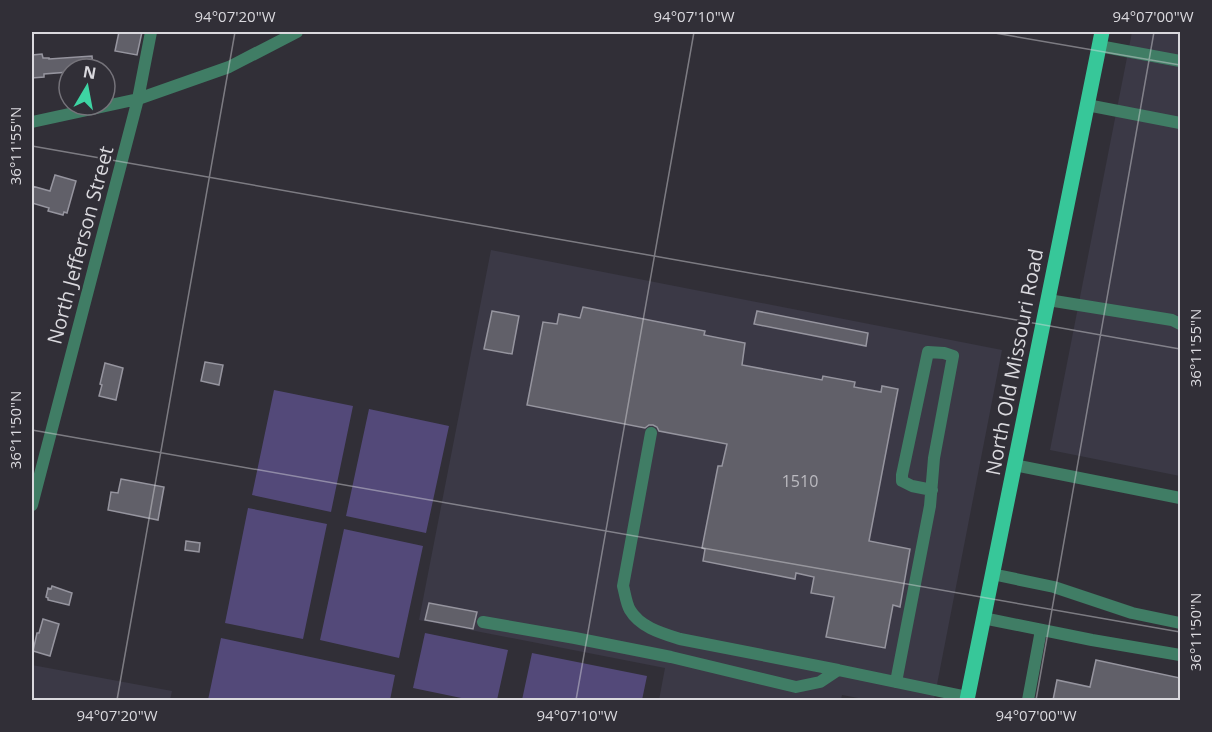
<svg xmlns="http://www.w3.org/2000/svg" width="1212" height="732" viewBox="0 0 1212 732" font-family="'Open Sans',sans-serif">
	<style>
		.built { fill: #3b3946 }
		.green { fill: #534979 }
		.building { fill: #616069; stroke: #96959f; stroke-width: 1.5 }
		.lines { fill: none; stroke-linecap: round; stroke-linejoin: round }
		.minor { stroke: #407d65; stroke-width: 12 }
		.major { stroke: #37c799; stroke-width: 15 }
		.ticks { fill: none; stroke: #dad9de; stroke-width: 1.5; stroke-opacity: 0.45 }
		.labels { text-anchor: middle; dominant-baseline: central; stroke-width: 4.5; stroke-linejoin: round; paint-order: stroke }
		.number-label { font-size: 16px; fill: #bcbbc1 }
		.street-label { font-size: 20px; fill: #dad9de; stroke: #312f37 }
		.neatline { fill: none; stroke: #dad9de; stroke-width: 2 }
		.ticks-label { font-size: 15px; text-anchor: middle; fill: #dad9de }
	</style>
	<rect width="100%" height="100%" fill="#312f37"/>
	<path class="built" d="M 1132,32 L 1180,32 L 1180,476 L 1050,450 Z
		M 491,250 L 1002,350 L 934,700 L 869,700 L 842,695 L 841,700 L 659,700 L 665,668 L 419,620 Z
		M 32,665 L 172,691 L 170,700 L 32,700 Z"/>
	<path class="green" d="M 274,390 L 353,406 L 331,512 L 252,495 Z
		M 369,409 L 449,426 L 426,533 L 346,516 Z
		M 248,508 L 327,524 L 303,639 L 225,623 Z
		M 344,529 L 423,546 L 399,658 L 320,640 Z
		M 425,633 L 508,650 L 497,700 L 471,700 L 413,688 Z
		M 221,638 L 395,675 L 390,700 L 208,700 Z
		M 532,653 L 647,676 L 642,700 L 522,700 Z"/>
	<path class="building" d="M 119,32 L 142,32 L 137,55 L 115,51 Z
		M 42,54 L 43,58 L 49,58 L 49,59 L 92,56 L 93,69 L 69,69 L 69,72 L 44,74 L 44,77 L 32,78 L 32,55 Z
		M 55,175 L 76,181 L 67,213 L 64,212 L 63,215 L 48,211 L 49,208 L 32,203 L 32,186 L 50,191 Z
		M 583,307 L 705,331 L 704,335 L 745,343 L 742,365 L 822,380 L 823,376 L 855,382 L 854,387 L 881,392 L 882,386 L 898,389 L 869,541 L 910,549 L 900,607 L 893,605 L 885,648 L 826,637 L 834,597 L 811,593 L 814,577 L 796,573 L 795,579 L 703,561 L 705,549 L 702,548 L 718,466 L 722,466 L 727,444 L 659,431 L 657,427 L 653,425 L 649,425 L 645,428 L 527,405 L 543,322 L 557,324 L 559,314 L 580,318 Z
		M 492,311 L 519,316 L 512,354 L 484,349 Z
		M 757,311 L 868,333 L 866,346 L 754,324 Z
		M 205,362 L 223,365 L 219,385 L 201,381 Z
		M 105,363 L 123,368 L 116,400 L 99,396 L 102,385 L 100,384 Z
		M 121,479 L 164,487 L 158,520 L 108,510 L 111,492 L 118,493 Z
		M 186,541 L 200,543 L 199,552 L 185,550 Z
		M 52,586 L 72,593 L 69,605 L 48,600 L 48,598 L 46,597 L 48,588 L 51,589 Z
		M 429,603 L 477,612 L 473,629 L 425,620 Z
		M 43,619 L 59,624 L 50,656 L 33,651 L 37,633 L 39,633 Z
		M 1096,660 L 1180,678 L 1180,700 L 1053,700 L 1057,680 L 1090,687 Z"/>
	<g class="lines">
		<path class="minor" d="M 1099,46 L 1180,61
			M 1087,105 L 1180,123
			M 32,122 L 138,99 L 229,67 L 297,32
			M 1048,300 L 1172,320 L 1180,324
			M 651,433 L 623,586 C 625,593 626,603 630,610 C 640,627 661,633 680,639 L 838,670
			M 1014,465 L 1180,498
			M 32,505 L 138,99 L 151,32
			M 992,574 L 1054,587 L 1132,613 L 1180,623
			M 983,618 L 1092,640 L 1180,655
			M 483,622 L 575,638 L 671,657 L 796,687 L 820,682 L 838,670 L 968,697
			M 896,682 L 930,506 L 934,458 L 953,356 L 944,353 L 928,352 L 902,475 L 902,481 L 912,486 L 932,490
			M 1028,700 L 1041,630"/>
		<path class="major" d="M 967,700 L 1102,32"/>
	</g>
	<path class="ticks" d="M 989,32 L 1180,65M 32,146 L 1180,349M 32,430 L 1180,632M 117,700 L 235,32M 576,700 L 694,32M 1036,700 L 1154,32"/>
	<g class="labels">
		<g class="number-label">
			<text x="800" y="481">1510</text>
		</g>
		<g class="street-label">
			<text transform="translate(80 245) rotate(-75)">North Jefferson Street</text>
			<text transform="translate(1014 362) rotate(-79)">North Old Missouri Road</text>
		</g>
	</g>
	<rect width="1212" height="732" fill="none" stroke="#312f37" stroke-width="66"/>
	<g transform="translate(87 87) rotate(10)"><circle r="28" fill="#312f37" stroke="#75737a" stroke-width="1.5"/>
	<path d="M0-4.5L10 22L0 15L-10 22Z" fill="#3ed4a3"/>
	<text y="-9" font-size="16" font-weight="bold" text-anchor="middle" fill="#dad9de">N</text>
	</g>
	<rect x="33" y="33" width="1146" height="666" class="neatline"/>
	<g class="ticks-label">
		<text x="235" y="22">94°07'20"W</text>
		<text x="694" y="22">94°07'10"W</text>
		<text x="1153" y="22">94°07'00"W</text>
		<text transform="translate(16 146) rotate(-90)" y="5">36°11'55"N</text>
		<text transform="translate(1196 348) rotate(-90)" y="5">36°11'55"N</text>
		<text transform="translate(16 430) rotate(-90)" y="5">36°11'50"N</text>
		<text transform="translate(1196 632) rotate(-90)" y="5">36°11'50"N</text>
		<text x="117" y="721">94°07'20"W</text>
		<text x="577" y="721">94°07'10"W</text>
		<text x="1036" y="721">94°07'00"W</text>
	</g>
</svg>
